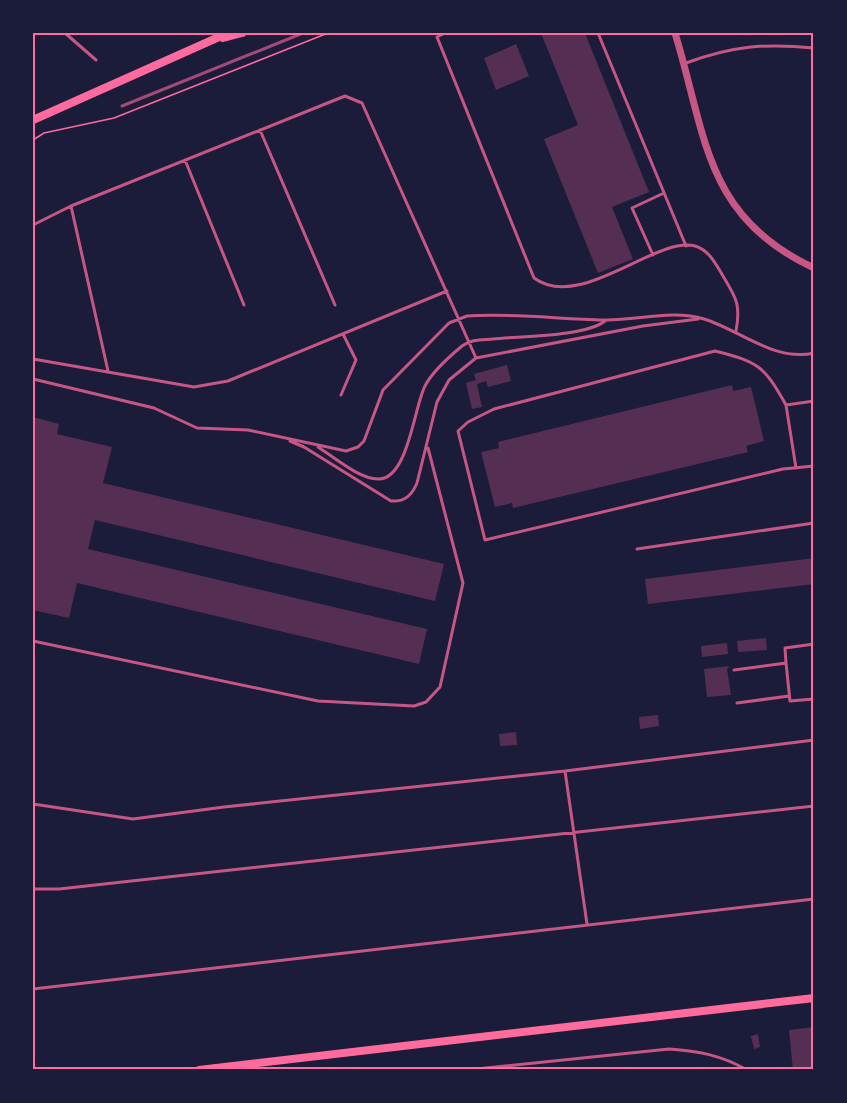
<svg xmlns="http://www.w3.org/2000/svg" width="847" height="1103" viewBox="0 0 847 1103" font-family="'DM Sans',sans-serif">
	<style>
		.building { fill: #542f53 }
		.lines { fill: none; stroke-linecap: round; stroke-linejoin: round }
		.path { stroke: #ff6b9d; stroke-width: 1.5 }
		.service { stroke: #c65784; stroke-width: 3 }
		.tertiary { stroke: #c65784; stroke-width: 7 }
		.secondary { stroke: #ff6b9d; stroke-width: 8 }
		.rail { stroke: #a44b75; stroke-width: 3 }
		.neatline { fill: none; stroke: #ff6b9d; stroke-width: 2 }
	</style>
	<rect width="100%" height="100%" fill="#1b1b3a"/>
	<path class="building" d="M 541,33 L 585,33 L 649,192 L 612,207 L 633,259 L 598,273 L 544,139 L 578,125 Z
		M 516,44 L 529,76 L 496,90 L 484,58 Z
		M 507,365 L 511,381 L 488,387 L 486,381 L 477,384 L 482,407 L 472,409 L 466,383 L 476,380 L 474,374 Z
		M 732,385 L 733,391 L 751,387 L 764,441 L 746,446 L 748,452 L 513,508 L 512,503 L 495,507 L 481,452 L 499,448 L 498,442 Z
		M 33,417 L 59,424 L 57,434 L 112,447 L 103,483 L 444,564 L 435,601 L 95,520 L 88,549 L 427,629 L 419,664 L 77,583 L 69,618 L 33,610 Z
		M 814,558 L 814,584 L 648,604 L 645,579 Z
		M 766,638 L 767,650 L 738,652 L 737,641 Z
		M 727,643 L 728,654 L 702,657 L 701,646 Z
		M 730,666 L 727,669 L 731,695 L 707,697 L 704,669 Z
		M 658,715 L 659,726 L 640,729 L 639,717 Z
		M 516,732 L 517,745 L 500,746 L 499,734 Z
		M 814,1027 L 814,1070 L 793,1070 L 789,1030 Z
		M 758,1034 L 760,1047 L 754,1049 L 751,1036 Z"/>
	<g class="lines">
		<path class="path" d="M 33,140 L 44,133 L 114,118 L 328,33"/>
		<path class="service" d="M 65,33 L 96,60
			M 445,33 L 437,37 L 534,278 C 580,312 655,236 695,246 C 709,250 716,264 723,276 C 736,298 741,304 736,331
			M 598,33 L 686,246
			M 686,63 C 732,46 765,43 814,48
			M 260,130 L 335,305
			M 185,160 L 244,305
			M 71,206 L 108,371
			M 33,225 L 71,206 L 345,96 L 362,103 L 476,358
			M 653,255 L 632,208 L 664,193
			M 33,359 L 194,387 L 228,381 L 447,291
			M 33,379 L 154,408 L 197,428 L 248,430 L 346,451 L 358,447 L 364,441 L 383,390 L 449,323 L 467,316 C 512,313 558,319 604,320 C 636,321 672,309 704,319 C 740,330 774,362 814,353
			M 341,395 L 356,360 L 343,334
			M 786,405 C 764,366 759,362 715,351 L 494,409 L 468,422 L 458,431 L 485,540 L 783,469 L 814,466
			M 290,441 L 304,447 L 391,501 C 405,502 412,495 417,483 L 437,402 L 449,380 L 476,358 L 643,326 L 698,319
			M 318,447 C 334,457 359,479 378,479 C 408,480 414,407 425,386 C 432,372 450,356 462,346 C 471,339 482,340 493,339 C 521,336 584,337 605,321
			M 796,468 L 786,405 L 814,401
			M 637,549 L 814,523
			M 33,641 L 318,701 L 414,706 L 426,702 L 440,687 L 463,583 L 428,448
			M 786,663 L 790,701 L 814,699
			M 734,670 L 786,663 L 785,648 L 814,644
			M 737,703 L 789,696
			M 565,771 L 587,924
			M 33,804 L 133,819 L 224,807 L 565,771 L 814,740
			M 33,889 L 59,889 L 814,806
			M 33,989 L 814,899
			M 466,1070 L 669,1049 C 698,1051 721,1055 747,1070"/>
		<path class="tertiary" d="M 675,33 C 706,134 704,217 814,268"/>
		<path class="secondary" d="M 223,38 L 242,33
			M 33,120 L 228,33
			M 199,1070 L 814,998"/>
		<path class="rail" d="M 122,106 L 303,33"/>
	</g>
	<rect width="847" height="1103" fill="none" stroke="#1b1b3a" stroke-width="69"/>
	<rect x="34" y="34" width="778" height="1034" class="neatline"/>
</svg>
